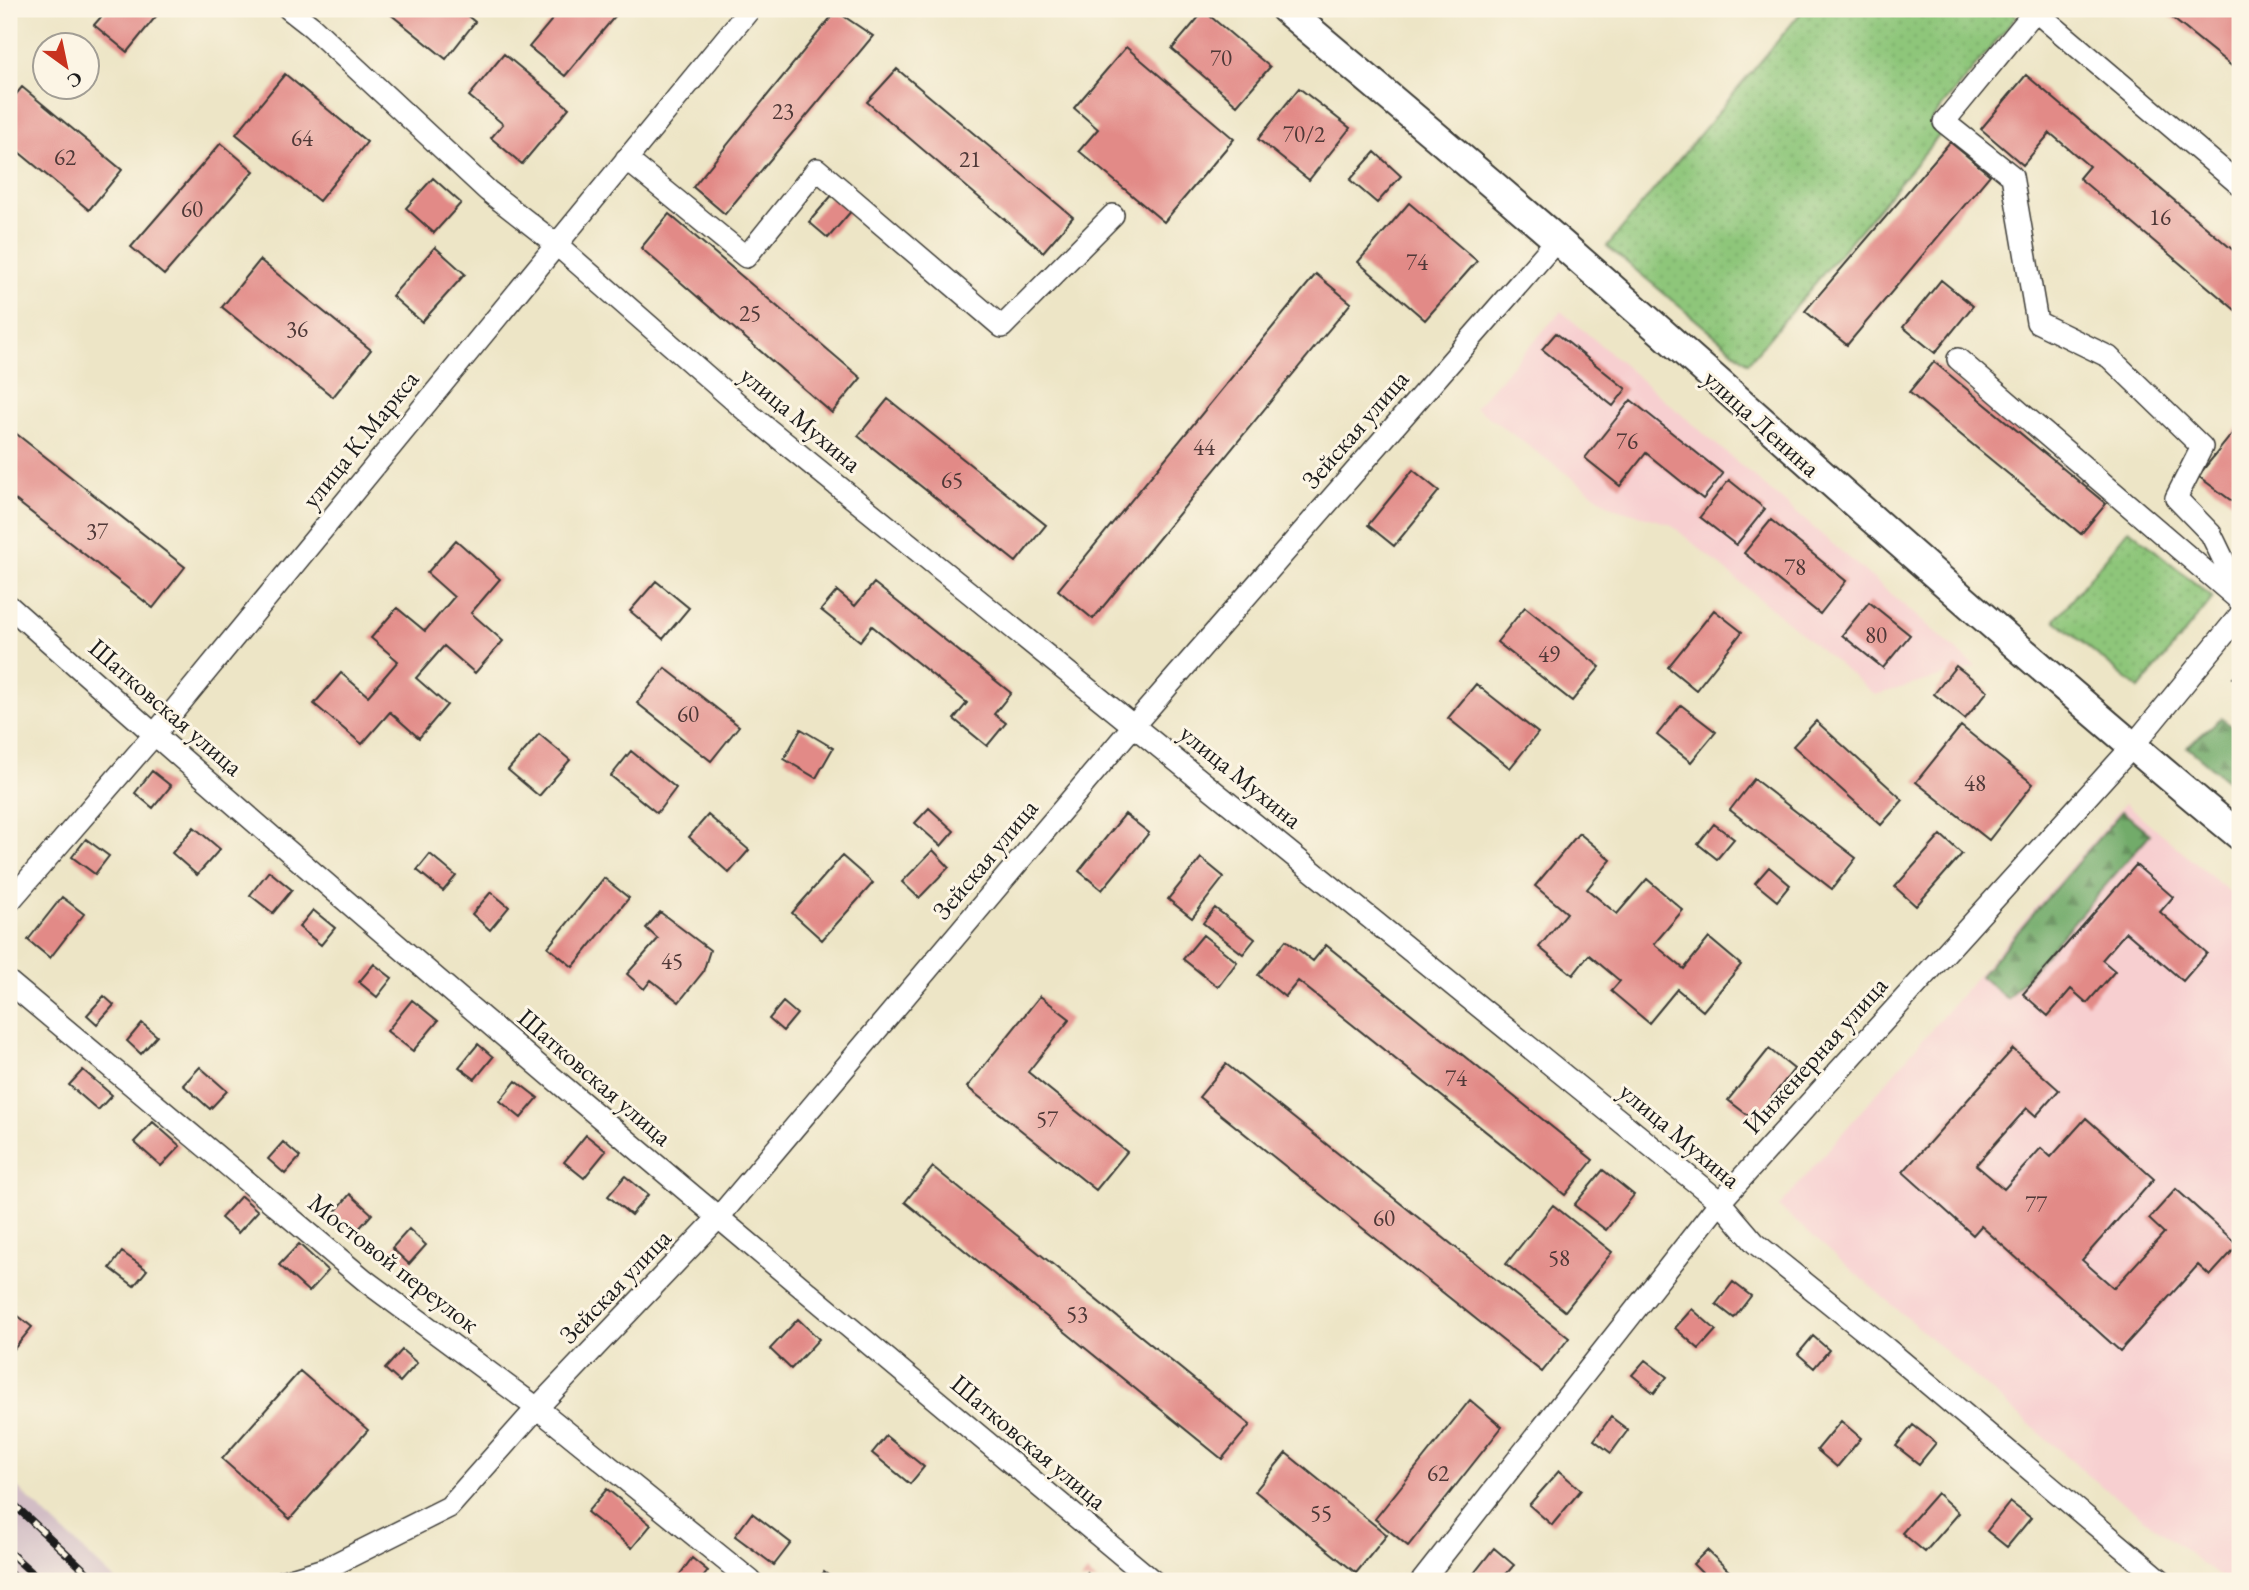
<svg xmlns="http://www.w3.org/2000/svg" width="2249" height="1590" viewBox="0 0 2249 1590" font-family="'EB Garamond',serif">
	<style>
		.built { fill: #f7cfd0 }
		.railway { fill: #d2bdc5 }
		.forest { fill: url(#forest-firs); stroke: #476443; stroke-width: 2 }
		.park { fill: url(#park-dots); stroke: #55714b; stroke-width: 2 }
		.building { fill: #e28a87 }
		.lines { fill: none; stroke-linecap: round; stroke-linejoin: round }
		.minor-casing { stroke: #3b3a36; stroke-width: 24 }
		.major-casing { stroke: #3b3a36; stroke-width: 32 }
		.minor { stroke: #fff; stroke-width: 21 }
		.major { stroke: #fff; stroke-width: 28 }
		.rail-casing { stroke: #1c1c1c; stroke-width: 8 }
		.rail { stroke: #fcf5e5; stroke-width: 5; stroke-dasharray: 16; stroke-linecap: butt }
		.labels { text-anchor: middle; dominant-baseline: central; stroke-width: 6; stroke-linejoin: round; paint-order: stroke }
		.number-label { font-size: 23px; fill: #4e3837 }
		.street-label { font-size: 26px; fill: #1c1c1c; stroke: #fcf5e5 }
	</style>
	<defs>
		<pattern id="forest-firs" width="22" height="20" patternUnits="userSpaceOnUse" patternTransform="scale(1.75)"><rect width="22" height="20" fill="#72ab6a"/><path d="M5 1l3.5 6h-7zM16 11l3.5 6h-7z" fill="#5d8a56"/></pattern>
		<pattern id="park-dots" width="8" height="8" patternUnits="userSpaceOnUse" patternTransform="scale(1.75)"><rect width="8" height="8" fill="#8ec67a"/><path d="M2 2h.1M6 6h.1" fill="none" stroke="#7aaa69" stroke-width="1.8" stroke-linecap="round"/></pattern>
	</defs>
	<rect width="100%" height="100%" fill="#fcf5e5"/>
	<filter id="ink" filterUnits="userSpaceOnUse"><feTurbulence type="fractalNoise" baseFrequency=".0143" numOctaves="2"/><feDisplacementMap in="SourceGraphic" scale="14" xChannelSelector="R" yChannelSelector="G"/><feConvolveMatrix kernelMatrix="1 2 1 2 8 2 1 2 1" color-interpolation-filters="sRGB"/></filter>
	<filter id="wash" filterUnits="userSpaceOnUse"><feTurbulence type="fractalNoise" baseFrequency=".00686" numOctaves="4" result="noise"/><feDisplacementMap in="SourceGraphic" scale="28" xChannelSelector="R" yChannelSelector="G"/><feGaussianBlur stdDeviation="1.57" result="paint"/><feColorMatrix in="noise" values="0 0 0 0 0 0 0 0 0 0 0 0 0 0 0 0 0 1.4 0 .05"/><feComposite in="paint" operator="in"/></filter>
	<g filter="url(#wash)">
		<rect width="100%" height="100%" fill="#ede5c6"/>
		<path class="built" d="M 1561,311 L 1976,667 L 1875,695 L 1670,524 L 1612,507 L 1475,407 Z
			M 2125,803 L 2240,901 L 2240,1581 L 2225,1581 L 2088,1475 L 1779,1207 Z"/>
		<path class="railway" d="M 9,1480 L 116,1581 L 9,1581 Z"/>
		<path class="forest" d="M 2221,718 L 2240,733 L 2240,791 L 2187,747 Z
			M 2122,811 L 2150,834 L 2007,999 L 1980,976 Z"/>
		<path class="park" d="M 1804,9 L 2008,9 L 2017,16 L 1931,120 L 1943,131 L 1748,363 L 1607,246 Z
			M 2129,529 L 2213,598 L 2139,689 L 2055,620 Z"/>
		<g id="blocks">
			<path class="building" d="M 108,9 L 162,9 L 127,52 L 94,25 Z
				M 384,9 L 459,9 L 475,22 L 446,59 Z
				M 561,9 L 621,9 L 565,76 L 529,47 Z
				M 2161,9 L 2238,9 L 2240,11 L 2240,58 L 2233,67 Z
				M 836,11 L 873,36 L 725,214 L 693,187 Z
				M 1204,11 L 1270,67 L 1237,105 L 1172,49 Z
				M 1126,47 L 1234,139 L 1164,222 L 1079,151 L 1098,129 L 1074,108 Z
				M 504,54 L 569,108 L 522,164 L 491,138 L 503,124 L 469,96 Z
				M 897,69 L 1073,217 L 1043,252 L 867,102 Z
				M 285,74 L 367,142 L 319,201 L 236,134 Z
				M 2026,75 L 2240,256 L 2240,314 L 2079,178 L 2089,166 L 2050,133 L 2023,165 L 1981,129 Z
				M 22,87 L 122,170 L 89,210 L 9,144 L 9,103 Z
				M 1299,88 L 1350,128 L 1309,180 L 1258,139 Z
				M 1950,142 L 1990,175 L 1847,345 L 1805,311 Z
				M 221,143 L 254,171 L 164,275 L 131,247 Z
				M 1375,152 L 1401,176 L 1377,203 L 1350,180 Z
				M 433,178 L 461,203 L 434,233 L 406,208 Z
				M 834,193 L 853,209 L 828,238 L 809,222 Z
				M 1409,203 L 1477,261 L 1425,320 L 1358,262 Z
				M 669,214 L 861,378 L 832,413 L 641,248 Z
				M 435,247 L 465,274 L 422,322 L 392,296 Z
				M 260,260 L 371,350 L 333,397 L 222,307 Z
				M 1316,274 L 1351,303 L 1093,619 L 1058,590 Z
				M 1941,280 L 1973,306 L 1935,353 L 1903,327 Z
				M 1556,333 L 1626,389 L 1613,406 L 1542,349 Z
				M 1934,362 L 2106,504 L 2081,534 L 1909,392 Z
				M 888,399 L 1046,525 L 1016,562 L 858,436 Z
				M 1631,400 L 1723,474 L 1703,499 L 1646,453 L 1620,486 L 1585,458 Z
				M 2240,424 L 2240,507 L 2198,476 Z
				M 9,428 L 185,567 L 153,608 L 9,495 Z
				M 1413,470 L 1439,491 L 1394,546 L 1368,525 Z
				M 1729,480 L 1765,509 L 1736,545 L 1700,517 Z
				M 1771,520 L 1846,581 L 1820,614 L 1744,553 Z
				M 456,540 L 500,579 L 471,613 L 503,641 L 475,673 L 444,646 L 416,678 L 447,705 L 419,738 L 390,712 L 362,744 L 314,704 L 341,673 L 368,696 L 398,661 L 371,638 L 397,608 L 425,631 L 454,597 L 427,573 Z
				M 656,581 L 689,608 L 663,639 L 630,611 Z
				M 874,583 L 1011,693 L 994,714 L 1006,723 L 987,746 L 954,719 L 967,703 L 872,626 L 860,641 L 821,610 L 837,591 L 855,606 Z
				M 1869,602 L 1910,635 L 1883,668 L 1842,635 Z
				M 1525,607 L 1600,667 L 1572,701 L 1497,642 Z
				M 1714,610 L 1742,632 L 1696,690 L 1668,667 Z
				M 1956,666 L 1988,691 L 1965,719 L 1934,694 Z
				M 665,668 L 739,726 L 711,761 L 637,703 Z
				M 2240,671 L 2240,684 L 2233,678 Z
				M 1476,684 L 1538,733 L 1510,768 L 1448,718 Z
				M 1681,705 L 1716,732 L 1691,762 L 1657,735 Z
				M 1816,721 L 1903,800 L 1881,825 L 1793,746 Z
				M 1961,726 L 2033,784 L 1989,840 L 1916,782 Z
				M 801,729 L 833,748 L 816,778 L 784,759 Z
				M 539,734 L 570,760 L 539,796 L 508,770 Z
				M 631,751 L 676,788 L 657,813 L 611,776 Z
				M 152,771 L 171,786 L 153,808 L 135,793 Z
				M 1754,779 L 1856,858 L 1832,889 L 1730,810 Z
				M 929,808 L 954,831 L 941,846 L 915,823 Z
				M 1125,814 L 1149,833 L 1102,890 L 1079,871 Z
				M 708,815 L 749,850 L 729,873 L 689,837 Z
				M 1714,824 L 1734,839 L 1717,859 L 1698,844 Z
				M 194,827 L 220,849 L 197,875 L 172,853 Z
				M 1579,833 L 1611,860 L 1587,889 L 1617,914 L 1647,879 L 1683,910 L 1654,944 L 1684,969 L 1709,938 L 1741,965 L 1703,1011 L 1677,989 L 1649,1023 L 1611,991 L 1620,981 L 1589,955 L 1573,975 L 1539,947 L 1567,913 L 1535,886 Z
				M 1941,835 L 1962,854 L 1916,906 L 1895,887 Z
				M 86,839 L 109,856 L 95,874 L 72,857 Z
				M 933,850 L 949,867 L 919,898 L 902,882 Z
				M 430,854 L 456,876 L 443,891 L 417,870 Z
				M 842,856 L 873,883 L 822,940 L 792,913 Z
				M 1201,858 L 1224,877 L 1192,918 L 1168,899 Z
				M 2136,865 L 2173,897 L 2160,912 L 2207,953 L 2183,981 L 2126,932 L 2102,960 L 2115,971 L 2087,1003 L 2071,989 L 2048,1016 L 2023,994 Z
				M 1769,867 L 1790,885 L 1777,901 L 1755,883 Z
				M 269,871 L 292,890 L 273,913 L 250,895 Z
				M 604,878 L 629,898 L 573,967 L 548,947 Z
				M 491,892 L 509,907 L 490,930 L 472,914 Z
				M 62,897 L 84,914 L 50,958 L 28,940 Z
				M 1215,908 L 1255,939 L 1243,954 L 1203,923 Z
				M 313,910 L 335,928 L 321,945 L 299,927 Z
				M 660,912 L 710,950 L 703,972 L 679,1002 L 651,980 L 644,989 L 627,974 L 658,939 L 646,928 Z
				M 1203,935 L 1237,962 L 1218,987 L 1183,959 Z
				M 1286,940 L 1313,961 L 1326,945 L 1593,1160 L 1565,1195 L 1298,981 L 1285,997 L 1258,975 Z
				M 374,964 L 392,978 L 377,997 L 359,982 Z
				M 104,996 L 114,1005 L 97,1024 L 87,1015 Z
				M 1040,996 L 1070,1019 L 1028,1072 L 1127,1152 L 1096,1190 L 967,1087 Z
				M 412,1000 L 438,1021 L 413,1051 L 387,1031 Z
				M 783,1002 L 797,1014 L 783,1031 L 769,1019 Z
				M 142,1023 L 157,1036 L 141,1054 L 127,1041 Z
				M 478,1044 L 493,1057 L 475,1079 L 459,1067 Z
				M 1769,1049 L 1794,1069 L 1754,1120 L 1728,1100 Z
				M 2013,1049 L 2059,1090 L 2036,1116 L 2027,1108 L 1976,1165 L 2004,1189 L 2041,1148 L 2051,1157 L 2086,1118 L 2154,1179 L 2082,1260 L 2114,1288 L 2164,1233 L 2149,1219 L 2176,1189 L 2238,1245 L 2210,1276 L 2198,1265 L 2120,1351 L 1981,1226 L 1973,1235 L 1903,1172 Z
				M 1226,1064 L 1569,1338 L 1542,1372 L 1199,1097 Z
				M 200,1067 L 227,1091 L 210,1109 L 183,1085 Z
				M 83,1070 L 112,1095 L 98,1110 L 69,1085 Z
				M 516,1081 L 538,1098 L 521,1118 L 500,1101 Z
				M 153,1122 L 180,1146 L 161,1166 L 134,1142 Z
				M 586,1135 L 606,1151 L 584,1178 L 564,1162 Z
				M 283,1142 L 300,1157 L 285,1174 L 268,1159 Z
				M 933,1167 L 1250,1425 L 1222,1459 L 905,1202 Z
				M 1603,1170 L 1634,1195 L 1606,1230 L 1574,1205 Z
				M 625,1176 L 648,1195 L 631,1215 L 608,1196 Z
				M 350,1194 L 372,1214 L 356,1232 L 334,1213 Z
				M 241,1196 L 258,1211 L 238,1233 L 221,1218 Z
				M 1553,1205 L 1612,1252 L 1565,1311 L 1506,1264 Z
				M 409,1229 L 426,1245 L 409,1264 L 392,1248 Z
				M 299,1244 L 328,1271 L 309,1292 L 279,1265 Z
				M 122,1252 L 147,1270 L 134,1286 L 110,1268 Z
				M 1733,1282 L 1751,1296 L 1734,1318 L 1716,1304 Z
				M 1692,1309 L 1716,1330 L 1699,1349 L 1675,1328 Z
				M 17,1315 L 32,1327 L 14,1349 L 9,1344 L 9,1325 Z
				M 798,1319 L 819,1339 L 791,1369 L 770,1349 Z
				M 1813,1336 L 1829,1350 L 1814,1368 L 1798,1354 Z
				M 402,1350 L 417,1363 L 400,1382 L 385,1369 Z
				M 1645,1360 L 1667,1377 L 1654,1393 L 1632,1375 Z
				M 300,1371 L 368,1430 L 290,1519 L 222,1459 Z
				M 1470,1400 L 1502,1427 L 1408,1546 L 1375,1519 Z
				M 1611,1417 L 1628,1430 L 1611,1453 L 1594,1440 Z
				M 1841,1421 L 1861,1438 L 1837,1467 L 1817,1450 Z
				M 1913,1425 L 1936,1443 L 1919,1464 L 1896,1446 Z
				M 886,1436 L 924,1467 L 910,1484 L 872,1453 Z
				M 1286,1453 L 1387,1535 L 1356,1573 L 1255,1491 Z
				M 1559,1471 L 1581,1490 L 1552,1525 L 1529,1505 Z
				M 607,1489 L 651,1525 L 632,1548 L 587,1512 Z
				M 1937,1493 L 1959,1513 L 1925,1552 L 1902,1533 Z
				M 2010,1502 L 2031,1518 L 2007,1547 L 1987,1531 Z
				M 752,1513 L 791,1543 L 774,1565 L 735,1536 Z
				M 1494,1548 L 1514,1565 L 1500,1581 L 1468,1581 Z
				M 1707,1550 L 1731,1573 L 1723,1581 L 1710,1581 L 1693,1564 Z
				M 692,1558 L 708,1571 L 700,1581 L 684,1581 L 678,1577 Z
				M 824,1572 L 836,1581 L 818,1581 Z
				M 1087,1573 L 1097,1581 L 1080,1581 Z"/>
		</g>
	</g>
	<g filter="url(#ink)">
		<use href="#blocks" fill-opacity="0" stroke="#3b3a36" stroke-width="2"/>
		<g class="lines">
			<defs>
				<path id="minor" d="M 289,9 L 312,27 L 488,191 L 556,244 L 753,417 L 1720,1202 L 1755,1243 L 1887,1349 L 2162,1581
					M 2033,9 L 2240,185
					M 2035,11 L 1944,122 L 2012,176 L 2037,322 L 2109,357 L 2202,447 L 2176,498 L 2211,534 L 2240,594
					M 626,159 L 746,257 L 817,169 L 1002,327 L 1113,215
					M 1958,359 L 2239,600
					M 9,606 C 383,939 768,1260 1153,1581
					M 9,902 L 154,735 L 750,9
					M 9,982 L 367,1282 L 537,1408 L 751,1581
					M 284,1581 L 327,1568 L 449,1507 L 537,1408 L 718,1218 L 1134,725 L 1557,240
					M 1422,1581 L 1720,1202 L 2132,747 L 2240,615"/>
				<path id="major" d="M 1285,9 C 1383,92 1483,175 1580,260 C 1799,452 2015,650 2240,836"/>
			</defs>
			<use href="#minor" class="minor-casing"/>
			<use href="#major" class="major-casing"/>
			<use href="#minor" class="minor"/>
			<use href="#major" class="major"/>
			<defs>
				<path id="rail" d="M 9,1500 L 96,1581
					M 9,1552 L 41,1581
					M 9,1573 L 18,1581"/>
			</defs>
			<use href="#rail" class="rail-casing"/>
			<use href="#rail" class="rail"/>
		</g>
	</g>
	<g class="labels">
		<g class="number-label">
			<text x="1221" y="58">70</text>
			<text x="783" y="111">23</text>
			<text x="1304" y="134">70/2</text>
			<text x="302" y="138">64</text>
			<text x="65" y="157">62</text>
			<text x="970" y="159">21</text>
			<text x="192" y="209">60</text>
			<text x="2160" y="217">16</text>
			<text x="1417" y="262">74</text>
			<text x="750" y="313">25</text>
			<text x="297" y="329">36</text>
			<text x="1627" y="441">76</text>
			<text x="1204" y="447">44</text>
			<text x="952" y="480">65</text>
			<text x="97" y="531">37</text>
			<text x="1795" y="567">78</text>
			<text x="1876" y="635">80</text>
			<text x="1549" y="654">49</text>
			<text x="688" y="714">60</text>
			<text x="1975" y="783">48</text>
			<text x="672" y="961">45</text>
			<text x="1456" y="1078">74</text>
			<text x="1047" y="1119">57</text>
			<text x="2036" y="1204">77</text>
			<text x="1384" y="1218">60</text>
			<text x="1559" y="1258">58</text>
			<text x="1077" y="1314">53</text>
			<text x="1438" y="1473">62</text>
			<text x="1321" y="1513">55</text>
		</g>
		<g class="street-label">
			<text transform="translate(801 419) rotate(40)">улица Мухина</text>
			<text transform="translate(1762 423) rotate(42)">улица Ленина</text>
			<text transform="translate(1355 429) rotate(-49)">Зейская улица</text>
			<text transform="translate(360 439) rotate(-51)">улица К.Маркса</text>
			<text transform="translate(166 707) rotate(41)">Шатковская улица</text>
			<text transform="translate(1241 776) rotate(39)">улица Мухина</text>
			<text transform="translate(985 859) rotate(-50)">Зейская улица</text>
			<text transform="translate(1815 1055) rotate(-48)">Инженерная улица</text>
			<text transform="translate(595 1077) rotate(41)">Шатковская улица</text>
			<text transform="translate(1680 1135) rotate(40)">улица Мухина</text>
			<text transform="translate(394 1263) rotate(38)">Мостовой переулок</text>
			<text transform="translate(615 1286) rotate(-46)">Зейская улица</text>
			<text transform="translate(1029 1442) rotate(40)">Шатковская улица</text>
		</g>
	</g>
	<rect width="2249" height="1590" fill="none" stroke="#fcf5e5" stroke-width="35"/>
	<g transform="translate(66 66) rotate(147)"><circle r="33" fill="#fcf5e5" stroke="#a29e95" stroke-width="2"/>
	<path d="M0-5L12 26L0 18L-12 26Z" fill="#c8321e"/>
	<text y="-10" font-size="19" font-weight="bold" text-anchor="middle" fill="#1c1c1c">С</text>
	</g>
</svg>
